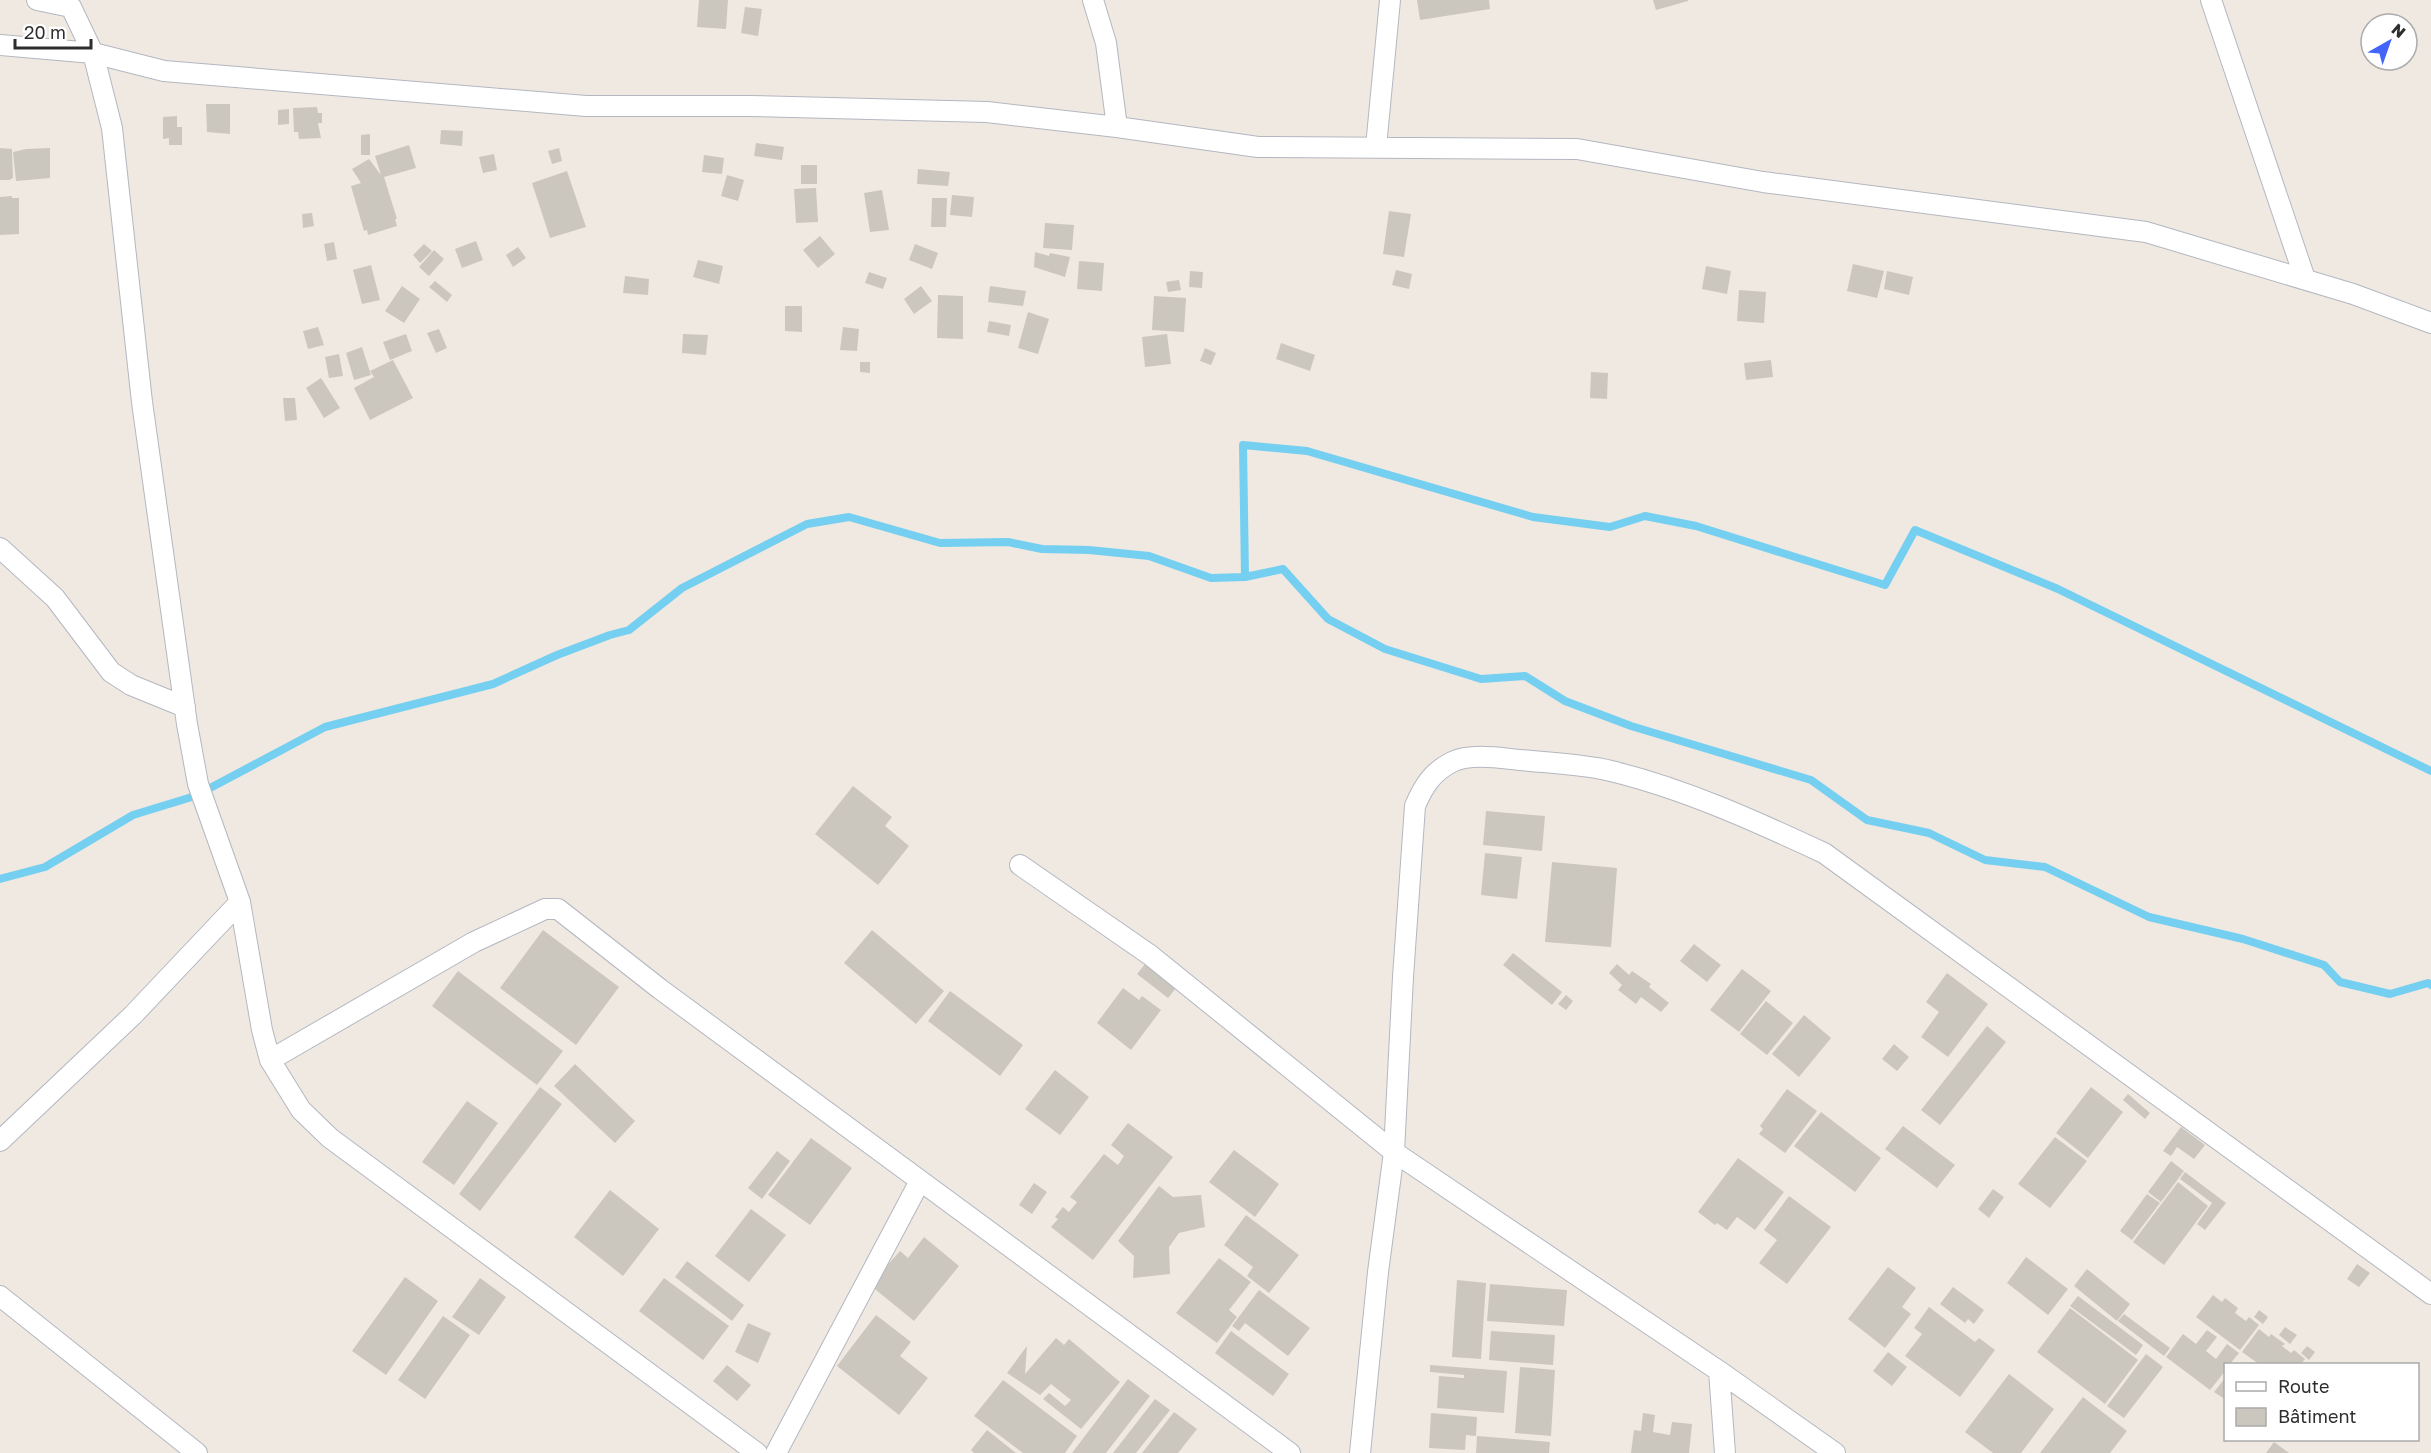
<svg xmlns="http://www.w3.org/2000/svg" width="2431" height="1453" viewBox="0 0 2431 1453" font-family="'Golos Text',sans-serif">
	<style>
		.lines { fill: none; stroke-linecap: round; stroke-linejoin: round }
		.stream { stroke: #75cff0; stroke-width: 8 }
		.building { fill: #cbc7bf }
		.street-casing { stroke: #b4b7c1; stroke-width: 22 }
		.street { stroke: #fff; stroke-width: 20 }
	</style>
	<rect width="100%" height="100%" fill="#efe9e1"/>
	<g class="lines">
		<path class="stream" d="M 1245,577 L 1243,445 L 1307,451 L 1533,517 L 1610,527 L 1645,516 L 1696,526 L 1885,585 L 1915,530 L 2058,589 L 2431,771
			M 0,879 L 45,867 L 133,815 L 195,796 L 325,727 L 493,684 L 557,655 L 610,635 L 629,630 L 682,588 L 807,524 L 849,517 L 940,543 L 1008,542 L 1042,549 L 1089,550 L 1149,556 L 1211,578 L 1245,577 L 1283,569 L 1328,619 L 1385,649 L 1481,679 L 1525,676 L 1565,701 L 1631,726 L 1811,780 L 1867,820 L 1929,833 L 1985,860 L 2045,867 L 2149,917 L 2243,939 L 2324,965 L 2340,982 L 2390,994 L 2428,983 L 2431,985"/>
	</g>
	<path class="building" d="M 699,0 L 728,0 L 726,29 L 697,27 Z
		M 1417,0 L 1489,0 L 1490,9 L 1420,20 Z
		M 1653,0 L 1688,0 L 1688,1 L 1656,10 Z
		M 745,7 L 762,9 L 758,36 L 741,33 Z
		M 206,104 L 230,104 L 230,134 L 207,132 Z
		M 317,107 L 318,113 L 322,113 L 322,123 L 318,123 L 321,138 L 299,139 L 298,132 L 294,132 L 293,108 Z
		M 289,109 L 289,124 L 278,125 L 278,110 Z
		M 177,116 L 177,127 L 182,127 L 182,145 L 169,145 L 169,138 L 163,139 L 163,117 Z
		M 441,130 L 463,131 L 462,146 L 440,144 Z
		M 370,134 L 370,155 L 361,155 L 361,135 Z
		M 756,143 L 784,147 L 782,160 L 754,156 Z
		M 409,145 L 416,168 L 384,177 L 397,219 L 395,219 L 397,226 L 368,235 L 367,230 L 364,231 L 351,186 L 361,183 L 352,169 L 369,159 L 381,175 L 375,156 Z
		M 0,148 L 12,149 L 13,178 L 9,180 L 0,180 Z
		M 50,148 L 50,178 L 16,181 L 13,152 L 26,149 Z
		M 559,148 L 562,161 L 552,164 L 548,151 Z
		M 494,154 L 497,170 L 483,173 L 479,157 Z
		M 704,155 L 724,158 L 722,174 L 702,172 Z
		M 801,165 L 817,165 L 817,184 L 801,184 Z
		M 918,169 L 950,172 L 948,186 L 917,184 Z
		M 567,171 L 586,227 L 550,238 L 532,183 Z
		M 727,175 L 744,180 L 738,201 L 721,196 Z
		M 816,188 L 818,222 L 796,223 L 794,189 Z
		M 882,190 L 889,230 L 870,232 L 864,193 Z
		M 952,195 L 974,197 L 972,217 L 950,215 Z
		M 12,196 L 12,198 L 19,198 L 19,234 L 0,235 L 0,197 Z
		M 932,198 L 947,198 L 946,227 L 931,227 Z
		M 1389,211 L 1411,214 L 1404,257 L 1383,254 Z
		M 312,213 L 314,226 L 303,228 L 302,214 Z
		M 1045,223 L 1074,225 L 1072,250 L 1043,248 Z
		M 820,236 L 835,254 L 818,268 L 803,250 Z
		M 476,241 L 483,260 L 462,268 L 455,249 Z
		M 334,242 L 337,259 L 327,261 L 324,244 Z
		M 424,244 L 432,251 L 420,263 L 413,255 Z
		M 915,244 L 938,253 L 932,269 L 909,260 Z
		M 518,247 L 526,258 L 513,267 L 506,255 Z
		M 434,250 L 444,259 L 429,276 L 419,267 Z
		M 1035,252 L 1049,256 L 1050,253 L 1070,257 L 1065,277 L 1034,267 Z
		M 698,260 L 723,266 L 719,284 L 693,277 Z
		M 1079,261 L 1104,263 L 1102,291 L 1077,289 Z
		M 1853,264 L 1884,271 L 1877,298 L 1847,291 Z
		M 371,265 L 380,300 L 362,304 L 353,270 Z
		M 1706,266 L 1731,271 L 1727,294 L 1702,289 Z
		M 1396,270 L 1412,274 L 1409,289 L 1392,285 Z
		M 1190,271 L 1203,272 L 1202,288 L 1189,287 Z
		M 1887,271 L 1913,277 L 1909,295 L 1884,289 Z
		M 869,272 L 887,278 L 883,289 L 865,283 Z
		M 625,276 L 649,279 L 648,295 L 623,293 Z
		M 1179,280 L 1181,290 L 1168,292 L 1166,282 Z
		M 435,281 L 452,295 L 447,302 L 429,287 Z
		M 402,286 L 420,299 L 404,323 L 385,311 Z
		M 921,286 L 932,301 L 914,314 L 904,299 Z
		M 990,286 L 1026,291 L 1023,306 L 988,302 Z
		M 1739,290 L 1766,292 L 1764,323 L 1737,321 Z
		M 938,295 L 963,296 L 963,339 L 937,338 Z
		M 1154,296 L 1186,298 L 1184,332 L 1152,330 Z
		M 785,306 L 802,306 L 802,332 L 785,331 Z
		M 1028,312 L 1049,319 L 1038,354 L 1018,348 Z
		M 989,321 L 1011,325 L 1009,336 L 987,332 Z
		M 318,327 L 324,345 L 308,349 L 303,331 Z
		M 843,327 L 859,329 L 857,351 L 840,350 Z
		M 439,329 L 447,348 L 436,353 L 427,333 Z
		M 406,334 L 412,351 L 390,360 L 383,342 Z
		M 683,334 L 708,335 L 706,355 L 682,353 Z
		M 1167,334 L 1171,364 L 1145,367 L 1142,337 Z
		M 1281,343 L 1315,355 L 1310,371 L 1276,359 Z
		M 362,347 L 371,375 L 354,380 L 346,353 Z
		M 1205,348 L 1216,353 L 1211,365 L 1200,361 Z
		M 339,354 L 343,376 L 329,378 L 325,357 Z
		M 393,360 L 413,398 L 370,420 L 354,388 L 374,377 L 370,371 Z
		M 1771,360 L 1773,377 L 1746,380 L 1744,363 Z
		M 860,362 L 870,362 L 870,373 L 860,372 Z
		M 1591,372 L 1608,373 L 1607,399 L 1590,398 Z
		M 321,378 L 340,408 L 324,418 L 306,388 Z
		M 283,398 L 295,398 L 297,420 L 285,421 Z
		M 853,786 L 892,817 L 885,826 L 909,846 L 878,885 L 815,834 Z
		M 1486,811 L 1545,816 L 1542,851 L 1483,845 Z
		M 1485,853 L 1522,857 L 1517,899 L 1481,895 Z
		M 1552,862 L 1617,868 L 1611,947 L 1545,942 Z
		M 543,930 L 619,987 L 576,1045 L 500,988 Z
		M 872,930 L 944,991 L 916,1024 L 844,963 Z
		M 1694,944 L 1721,965 L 1707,982 L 1680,961 Z
		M 1513,953 L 1562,992 L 1552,1005 L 1503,965 Z
		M 1145,964 L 1176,988 L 1168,998 L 1137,974 Z
		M 1617,964 L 1629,975 L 1632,971 L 1651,984 L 1649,987 L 1669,1003 L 1661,1012 L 1641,997 L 1636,1004 L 1618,990 L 1622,985 L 1609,973 Z
		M 1742,969 L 1771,991 L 1739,1032 L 1710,1010 Z
		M 458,971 L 563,1051 L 537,1085 L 432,1006 Z
		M 1947,973 L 1988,1004 L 1948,1057 L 1921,1037 L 1939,1012 L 1926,1002 Z
		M 1123,988 L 1139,1000 L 1142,996 L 1161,1010 L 1131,1050 L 1097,1023 Z
		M 950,991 L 1023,1045 L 1000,1076 L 928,1021 Z
		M 1566,995 L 1573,1001 L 1566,1010 L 1558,1004 Z
		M 1766,1001 L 1793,1023 L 1767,1055 L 1740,1034 Z
		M 1804,1015 L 1831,1038 L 1799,1077 L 1772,1054 Z
		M 1987,1026 L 2006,1042 L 1940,1125 L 1921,1110 Z
		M 1894,1044 L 1909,1057 L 1897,1071 L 1882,1059 Z
		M 575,1064 L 635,1121 L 615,1143 L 554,1086 Z
		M 1055,1070 L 1089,1097 L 1060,1135 L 1025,1109 Z
		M 540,1087 L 562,1104 L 480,1211 L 459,1194 Z
		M 2091,1087 L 2123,1112 L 2088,1158 L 2056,1133 Z
		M 1787,1089 L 1817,1111 L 1785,1153 L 1759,1134 L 1763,1129 L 1760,1126 Z
		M 2128,1094 L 2150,1113 L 2145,1119 L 2123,1100 Z
		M 467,1101 L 498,1123 L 454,1185 L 422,1162 Z
		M 1821,1112 L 1881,1158 L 1855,1192 L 1794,1146 Z
		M 1128,1123 L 1173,1157 L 1093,1260 L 1051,1227 L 1058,1219 L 1055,1217 L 1063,1207 L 1069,1212 L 1077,1202 L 1070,1197 L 1104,1154 L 1118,1165 L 1124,1156 L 1111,1145 Z
		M 1903,1126 L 1955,1165 L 1937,1188 L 1885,1149 Z
		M 2181,1127 L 2205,1145 L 2194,1159 L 2177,1147 L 2171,1156 L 2163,1151 Z
		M 2055,1137 L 2087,1161 L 2050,1208 L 2018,1184 Z
		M 811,1138 L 852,1168 L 810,1225 L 768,1195 Z
		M 1234,1150 L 1279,1184 L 1255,1217 L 1209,1182 Z
		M 777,1151 L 790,1161 L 762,1199 L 748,1188 Z
		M 1738,1158 L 1784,1192 L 1755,1230 L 1737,1217 L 1727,1230 L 1717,1223 L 1715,1225 L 1698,1212 Z
		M 2171,1161 L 2184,1171 L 2161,1202 L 2148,1192 Z
		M 2185,1172 L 2226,1203 L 2205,1230 L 2197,1224 L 2212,1203 L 2180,1179 Z
		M 2178,1182 L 2208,1206 L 2164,1265 L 2133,1242 Z
		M 1034,1183 L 1047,1192 L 1032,1214 L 1019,1205 Z
		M 1159,1186 L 1173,1197 L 1201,1195 L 1205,1227 L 1179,1233 L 1169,1247 L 1170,1274 L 1133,1278 L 1134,1256 L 1118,1241 Z
		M 1993,1189 L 2004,1197 L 1989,1218 L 1978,1209 Z
		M 610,1190 L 659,1229 L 623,1276 L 574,1237 Z
		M 2147,1194 L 2160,1203 L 2132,1240 L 2120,1231 Z
		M 1789,1196 L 1831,1227 L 1787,1284 L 1759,1263 L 1777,1240 L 1764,1230 Z
		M 751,1209 L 786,1235 L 749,1282 L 715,1256 Z
		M 1246,1215 L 1299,1255 L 1269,1293 L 1247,1276 L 1253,1267 L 1224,1245 Z
		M 924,1237 L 959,1266 L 914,1321 L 870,1285 L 900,1251 L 908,1258 Z
		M 2026,1257 L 2068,1289 L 2048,1315 L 2007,1283 Z
		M 1219,1258 L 1251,1282 L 1229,1310 L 1237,1317 L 1217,1343 L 1176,1313 Z
		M 687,1261 L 744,1305 L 732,1321 L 675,1277 Z
		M 2357,1264 L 2370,1273 L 2359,1287 L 2347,1279 Z
		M 1888,1267 L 1916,1288 L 1902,1307 L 1911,1314 L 1885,1348 L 1848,1319 Z
		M 2087,1269 L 2130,1304 L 2117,1321 L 2074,1286 Z
		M 405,1277 L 438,1301 L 386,1375 L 352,1351 Z
		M 480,1278 L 506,1297 L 479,1335 L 452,1317 Z
		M 664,1278 L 729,1326 L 703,1360 L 639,1311 Z
		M 1457,1280 L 1486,1283 L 1481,1359 L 1452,1357 Z
		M 1490,1284 L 1567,1290 L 1564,1326 L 1487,1321 Z
		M 1953,1287 L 1984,1310 L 1974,1324 L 1968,1319 L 1965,1323 L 1940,1304 Z
		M 1259,1290 L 1310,1328 L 1288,1356 L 1245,1323 L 1239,1331 L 1232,1326 Z
		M 2213,1295 L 2222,1302 L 2225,1298 L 2238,1308 L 2235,1313 L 2246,1321 L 2249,1317 L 2259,1325 L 2240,1350 L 2196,1317 Z
		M 2078,1296 L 2143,1345 L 2136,1355 L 2070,1306 Z
		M 1929,1307 L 1975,1342 L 1979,1338 L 1995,1350 L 1960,1397 L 1905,1356 L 1922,1334 L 1914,1328 Z
		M 2070,1308 L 2138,1360 L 2105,1404 L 2037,1352 Z
		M 2259,1310 L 2268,1317 L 2263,1324 L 2254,1317 Z
		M 2124,1314 L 2170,1348 L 2164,1356 L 2118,1321 Z
		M 876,1315 L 911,1342 L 900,1356 L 928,1378 L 899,1415 L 837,1366 Z
		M 443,1316 L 470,1335 L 425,1399 L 398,1380 Z
		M 748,1323 L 771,1333 L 758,1363 L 735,1352 Z
		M 2285,1327 L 2297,1335 L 2290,1344 L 2279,1335 Z
		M 2259,1329 L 2269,1337 L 2271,1334 L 2285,1344 L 2282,1346 L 2291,1353 L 2294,1350 L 2305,1359 L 2301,1364 L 2259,1364 L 2242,1352 Z
		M 2207,1330 L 2217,1337 L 2206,1351 L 2216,1359 L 2227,1344 L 2239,1353 L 2230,1364 L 2226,1364 L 2226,1370 L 2210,1390 L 2166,1357 L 2183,1334 L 2196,1344 Z
		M 1231,1331 L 1289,1374 L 1273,1396 L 1215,1353 Z
		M 1491,1331 L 1555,1335 L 1553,1365 L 1489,1360 Z
		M 1056,1338 L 1064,1345 L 1069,1339 L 1120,1382 L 1081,1429 L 1043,1399 L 1049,1393 L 1065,1406 L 1071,1400 L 1051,1384 L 1040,1395 L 1007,1373 L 1027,1346 L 1025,1374 Z
		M 2307,1346 L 2315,1352 L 2309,1360 L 2301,1353 Z
		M 1888,1352 L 1907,1367 L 1892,1386 L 1873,1371 Z
		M 2146,1354 L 2163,1367 L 2124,1418 L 2107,1406 Z
		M 727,1365 L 751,1385 L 737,1401 L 713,1381 Z
		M 1430,1365 L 1507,1371 L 1504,1413 L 1437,1408 L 1439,1376 L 1464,1378 L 1464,1375 L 1430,1372 Z
		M 1520,1367 L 1555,1370 L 1551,1436 L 1515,1433 Z
		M 2009,1374 L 2054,1409 L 2021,1453 L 1993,1453 L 1965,1432 Z
		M 2226,1377 L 2226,1400 L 2214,1392 Z
		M 1128,1379 L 1150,1396 L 1106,1453 L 1072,1453 Z
		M 1003,1380 L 1077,1436 L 1065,1453 L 1023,1453 L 974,1416 Z
		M 2083,1397 L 2127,1431 L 2110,1453 L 2040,1453 Z
		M 1155,1399 L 1170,1410 L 1136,1453 L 1113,1453 Z
		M 1174,1412 L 1197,1429 L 1178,1453 L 1142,1453 Z
		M 1431,1413 L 1477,1417 L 1476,1436 L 1466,1435 L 1465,1450 L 1429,1448 Z
		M 1643,1413 L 1655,1415 L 1653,1432 L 1670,1435 L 1672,1422 L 1692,1424 L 1689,1453 L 1631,1453 L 1634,1430 L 1641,1431 Z
		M 987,1430 L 1016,1453 L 974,1453 L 971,1450 Z
		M 1477,1436 L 1550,1442 L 1549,1453 L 1476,1453 Z
		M 2274,1442 L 2289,1453 L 2266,1453 Z"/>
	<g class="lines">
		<defs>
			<path id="street" d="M 37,0 L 71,7 L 93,53 L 112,128 L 142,402 L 187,724 L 198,784 L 240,902 L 262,1030 L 270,1060 L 301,1110 L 330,1138 L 757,1453
				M 1093,0 L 1106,43 L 1117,127
				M 2211,0 L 2305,279
				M 0,45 L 93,53 L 164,71 L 586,106 L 750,106 L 987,112 L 1117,127 L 1258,147 L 1577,149 L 1763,182 L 2146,232 L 2353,294 L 2431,323
				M 1376,147 L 1390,0
				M 0,548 L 55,598 L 111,672 L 131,685 L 185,707
				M 1020,865 L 1150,955 L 1394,1152 L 1719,1371 L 1835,1453
				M 270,1060 L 474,942 L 545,909 L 558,909 L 660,989 L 1290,1453
				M 0,1141 L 133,1015 L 240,902
				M 0,1296 L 197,1453
				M 1719,1371 L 1725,1453
				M 776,1453 L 920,1181
				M 1360,1453 L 1378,1272 L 1394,1152 L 1403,977 L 1415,806 C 1423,787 1432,772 1452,762 C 1471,753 1500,758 1520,760 C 1550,763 1582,764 1611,771 C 1685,789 1755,821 1824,853 L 2431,1294"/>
		</defs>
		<use href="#street" class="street-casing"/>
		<use href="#street" class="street"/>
	</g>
	<rect x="2224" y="1363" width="195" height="78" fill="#ffffff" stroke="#ababab" stroke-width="1.5"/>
	<rect x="2236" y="1382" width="30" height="9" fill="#ffffff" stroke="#ababab" stroke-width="1.5"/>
	<text x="2278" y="1393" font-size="18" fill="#2e2e2e">Route</text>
	<rect x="2236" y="1408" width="30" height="18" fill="#cbc7bf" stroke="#ababab" stroke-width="1.5"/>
	<text x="2278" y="1423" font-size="18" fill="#2e2e2e">Bâtiment</text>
	<g transform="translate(2389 42) rotate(40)"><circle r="28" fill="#ffffff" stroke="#ababab" stroke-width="1.5"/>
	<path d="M0-4.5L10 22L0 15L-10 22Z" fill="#4264fb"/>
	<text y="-9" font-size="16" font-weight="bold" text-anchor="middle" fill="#2e2e2e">N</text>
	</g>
	<path d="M15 39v9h76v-9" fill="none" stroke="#2e2e2e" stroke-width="3"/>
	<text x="24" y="39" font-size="18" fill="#2e2e2e" stroke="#ffffff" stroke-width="4.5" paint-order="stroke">20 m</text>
</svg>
